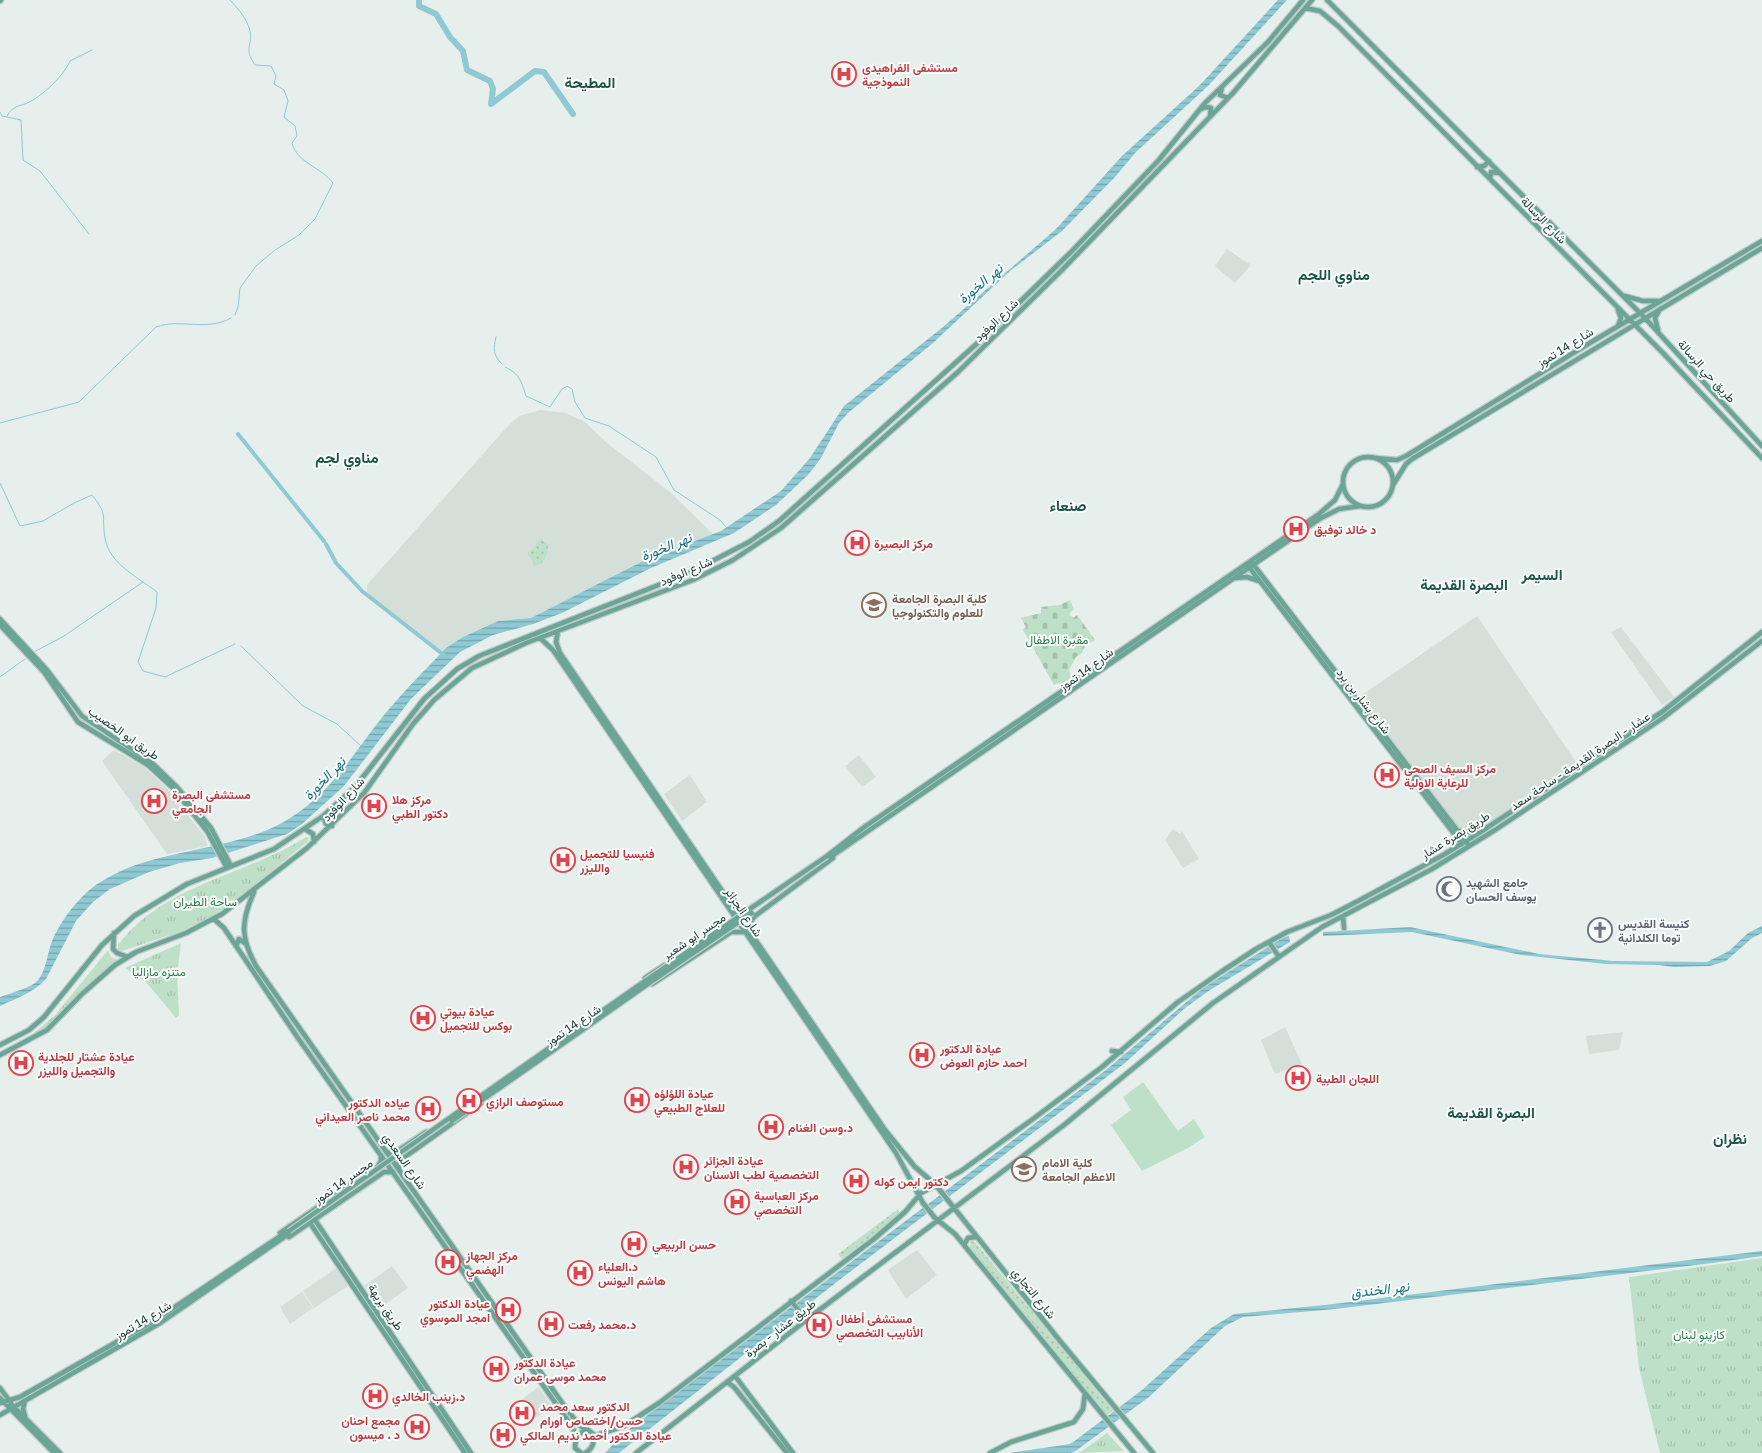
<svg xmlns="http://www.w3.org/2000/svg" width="1762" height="1453" viewBox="0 0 1762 1453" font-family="'Golos Text',Vazirmatn,sans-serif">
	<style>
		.built { fill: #d4dfda }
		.grass { fill: url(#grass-dots) }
		.cemetery { fill: url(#cemetery-stones) }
		.park { fill: url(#park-tufts) }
		.garden { fill: #bfe0c8 }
		.water { fill: url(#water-rules) }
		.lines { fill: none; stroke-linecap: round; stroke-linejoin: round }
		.stream { stroke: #8ec9d4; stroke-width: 1 }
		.canal { stroke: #8ec9d4; stroke-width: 4 }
		.river { stroke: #8ec9d4; stroke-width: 6 }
		.major-casing { stroke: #c2cac8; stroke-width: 7 }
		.major { stroke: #6aa596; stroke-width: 4.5 }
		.major-bridge-casing { stroke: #c2cac8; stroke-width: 7; stroke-linecap: butt }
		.major-bridge { stroke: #6aa596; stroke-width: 4.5 }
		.labels { text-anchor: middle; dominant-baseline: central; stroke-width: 4; stroke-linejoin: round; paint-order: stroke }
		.health-label { font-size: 12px; font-weight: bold; fill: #be3a42; stroke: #f7fbf9; text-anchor: start }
		.street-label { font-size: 12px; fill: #24423a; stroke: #f7fbf9 }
		.education-label { font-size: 12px; font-weight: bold; fill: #785e54; stroke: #f7fbf9; text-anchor: start }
		.park-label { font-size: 12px; fill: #2d7a4b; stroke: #f7fbf9 }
		.worship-label { font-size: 12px; font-weight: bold; fill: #5b616d; stroke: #f7fbf9; text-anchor: start }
		.water-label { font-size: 14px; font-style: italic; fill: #1c6f80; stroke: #f7fbf9 }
		.quarter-label { font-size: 15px; font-weight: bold; fill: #1f5548; stroke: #f7fbf9 }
	</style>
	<defs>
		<pattern id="grass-dots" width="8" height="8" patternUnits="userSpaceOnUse" patternTransform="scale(1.25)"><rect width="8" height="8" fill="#bfe0c8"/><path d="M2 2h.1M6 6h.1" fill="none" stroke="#a4c1ad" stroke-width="1.8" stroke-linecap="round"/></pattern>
		<pattern id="cemetery-stones" width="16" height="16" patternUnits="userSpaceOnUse" patternTransform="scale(1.25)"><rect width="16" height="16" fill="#bfe0c8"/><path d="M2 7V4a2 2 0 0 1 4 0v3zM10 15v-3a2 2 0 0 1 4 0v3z" fill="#a4c1ad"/></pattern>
		<pattern id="park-tufts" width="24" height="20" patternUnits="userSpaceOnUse" patternTransform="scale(1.25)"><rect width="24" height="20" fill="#bfe0c8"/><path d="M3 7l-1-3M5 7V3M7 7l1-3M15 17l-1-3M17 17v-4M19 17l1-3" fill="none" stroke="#a4c1ad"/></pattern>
		<pattern id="water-rules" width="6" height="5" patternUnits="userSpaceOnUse" patternTransform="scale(1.25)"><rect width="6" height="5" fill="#8ec9d4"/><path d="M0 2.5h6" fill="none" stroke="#74a5ad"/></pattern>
	</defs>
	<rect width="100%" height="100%" fill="#e6efeb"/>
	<path class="built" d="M 1227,249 L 1251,265 L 1235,283 L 1215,266 Z
		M 540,410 L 566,413 L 585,422 L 607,443 L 670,492 L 713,534 L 645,560 L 531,618 L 498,621 L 463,637 L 442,652 L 405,625 L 380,604 L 367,592 L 367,585 L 506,428 L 519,416 Z
		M 1477,616 L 1578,765 L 1465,840 L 1359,697 Z
		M 1621,627 L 1674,697 L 1662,705 L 1611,632 Z
		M 114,750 L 144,767 L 167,788 L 205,837 L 207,846 L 167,854 L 102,761 Z
		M 859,755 L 876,777 L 862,787 L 845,766 Z
		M 690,775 L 707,802 L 682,821 L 664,794 Z
		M 1173,829 L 1180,834 L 1182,831 L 1199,859 L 1183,868 L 1165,840 Z
		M 1285,1027 L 1302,1064 L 1275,1074 L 1261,1040 Z
		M 1623,1032 L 1619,1050 L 1589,1054 L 1586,1036 Z
		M 917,1250 L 937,1275 L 906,1299 L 888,1270 Z
		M 392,1266 L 408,1288 L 380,1308 L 364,1286 Z
		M 336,1268 L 348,1286 L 314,1308 L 303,1291 Z
		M 302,1292 L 313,1308 L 290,1324 L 280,1307 Z
		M 538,1387 L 553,1407 L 533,1419 L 520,1401 Z"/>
	<path class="grass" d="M 541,539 L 548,545 C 548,555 545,564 534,567 L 533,561 L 527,554 Z
		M 898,1209 L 900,1213 L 894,1220 L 842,1259 L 838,1254 Z
		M 971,1241 L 975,1242 L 1113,1411 L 1107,1415 L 970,1247 Z"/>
	<path class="cemetery" d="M 1070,600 L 1074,609 L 1069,614 L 1073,618 L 1077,615 L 1095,640 L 1085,646 L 1082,653 L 1076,657 L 1069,670 L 1071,678 L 1060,685 L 1058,683 L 1054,685 L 1023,630 L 1026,627 L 1021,618 L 1041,613 L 1041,607 L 1059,605 Z"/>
	<path class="park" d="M 306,837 L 309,838 L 308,841 L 235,901 L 207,919 L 179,932 L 122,951 L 118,950 L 118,945 C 164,884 245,876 306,837 Z
		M 181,943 L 177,974 L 179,1015 L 176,1018 L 146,982 L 125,968 Z
		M 108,950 L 111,957 L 119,961 L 84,987 L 48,1025 L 27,1039 L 55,1015 Z
		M 1762,1258 L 1762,1453 L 1660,1453 L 1639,1368 L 1629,1277 Z
		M 1107,1433 L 1124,1451 L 1079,1453 Z"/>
	<path class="garden" d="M 1143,1082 L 1178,1131 L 1194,1119 L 1205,1137 L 1188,1148 L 1142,1171 L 1111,1125 L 1131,1110 L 1123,1097 Z"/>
	<path class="water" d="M 1278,0 L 1287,0 L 1209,85 L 1135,153 L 1115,177 L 1062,231 L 1010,271 L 933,343 L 848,413 L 839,423 L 821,458 L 808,475 L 776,505 L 734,533 L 651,568 L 562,613 L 533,624 L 493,635 L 460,652 L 411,699 L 344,786 L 302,824 L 287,834 L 212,858 L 180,863 L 149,872 L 110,889 L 93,902 L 76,921 L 46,979 C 33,993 17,998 0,1006 L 0,997 C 11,993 26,989 35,983 C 46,974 47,954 52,941 C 59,924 73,905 87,892 C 139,848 219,855 278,825 C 328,799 351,756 384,715 C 404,691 425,670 446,648 L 463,637 L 498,621 L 531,618 L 645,560 L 721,531 L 781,491 L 810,458 L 844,406 L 943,327 L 1056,229 L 1122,156 L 1200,85 Z
		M 1762,926 L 1762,933 L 1752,938 L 1726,961 L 1710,966 L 1674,967 L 1659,965 L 1606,964 L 1521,955 L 1412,932 L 1323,936 L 1323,932 L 1410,927 L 1539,954 L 1613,961 L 1707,962 L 1729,951 L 1748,933 Z
		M 1289,936 L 1290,942 L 1210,990 L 1185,1008 L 1125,1063 L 838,1281 L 619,1453 L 605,1453 L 624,1433 L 1106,1070 L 1203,988 L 1284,937 Z
		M 1762,1251 L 1762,1256 L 1712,1263 L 1335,1309 L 1243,1317 L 1225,1326 L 1149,1397 L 1077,1450 L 1071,1453 L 1010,1453 L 1070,1444 L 1076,1440 L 1142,1390 L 1211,1328 L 1234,1314 L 1334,1304 Z"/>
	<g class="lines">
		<path class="stream" d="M 230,0 C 238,9 247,18 250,31 C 253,47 243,47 255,65 L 271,66 L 276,76 L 274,84 L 284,90 L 288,101 L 284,117 L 295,126 L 297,136 L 292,143 C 297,163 321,167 333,183 L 315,219 L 299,235 L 275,250 L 256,266 L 240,288 L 238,307 L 235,315
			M 0,112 L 2,116 L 21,120 L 23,160 L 40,171 L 89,234
			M 7,116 C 13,104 22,107 33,100 C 45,93 65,74 70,61 L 92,50
			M 496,337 C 493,349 493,355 502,364
			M 505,367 C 520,374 521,381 526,396 L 550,407 L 562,389 L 567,386 L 572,389 L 575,402 L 585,418 L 609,426 L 656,457 L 674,490 L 720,520 L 727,528
			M 0,423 L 79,402 L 156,327 C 180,318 207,332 231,318
			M 0,483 L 20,526 L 43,521 L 74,503 L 92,495 C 109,516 101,515 105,538 C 109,564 138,577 157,592 L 156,608 L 138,662 L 143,671 L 165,677 L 235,644
			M 241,646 L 303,706 L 337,724 L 362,747
			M 36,651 L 64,636 L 143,582
			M 0,677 L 25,659"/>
		<path class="canal" d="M 238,434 L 324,541
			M 326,544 L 336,563 L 362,591 L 445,656"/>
		<path class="river" d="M 419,0 L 419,6 L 436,14 L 450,37 L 463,51 L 467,70 L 490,81 L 493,89 L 491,104 L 535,71 L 544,72 L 573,114"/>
		<defs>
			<path id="major" d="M 1327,0 L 1645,318 L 1762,446
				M 0,1 L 1,0
				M 1305,8 L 1320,11 L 1338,26 L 1663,353 L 1762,458
				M 1222,87 L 1220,95 L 1228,98
				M 1201,109 L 1206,107 L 1211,108 L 1210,116
				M 1477,167 L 1484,166 L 1489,161
				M 1490,179 L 1491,172 L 1499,173
				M 1625,296 L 1643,301 L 1658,301
				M 1618,310 L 1621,318 L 1618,326
				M 1658,330 L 1655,318 L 1660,309
				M1343 482a25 25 0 1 1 50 0a25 25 0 1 1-50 0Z
				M 1376,458 L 1397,460 L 1406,456 L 1583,347 L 1762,241
				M 1393,485 L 1406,464 L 1412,459 L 1762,248
				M 1253,564 L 1467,843
				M 1249,567 L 1462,844
				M 1235,578 L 1247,577 L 1259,581
				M 0,619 L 47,670 L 82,716 L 151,762 L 176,786 L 211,828 L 231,866
				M 0,625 L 44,672 L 78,722 L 148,765 L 173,788 L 207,831 L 227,868
				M 558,631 L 556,642 L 560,653 L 885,1130 L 915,1167 L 935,1184 L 1060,1341 L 1153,1453
				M 540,638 L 553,650 L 896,1153 L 923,1203 L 935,1218 L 955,1234 L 1134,1453
				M 323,816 L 326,824 L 332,826
				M 305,829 L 313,834 L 314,842
				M 1459,831 L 1478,833
				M 827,856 L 863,828 L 1319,514 L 1335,500 L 1343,484
				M 829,858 L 1321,518 L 1339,509 L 1360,506
				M 254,892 C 241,921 240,937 256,966 L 563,1404 L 579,1425 L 586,1430
				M 1343,916 L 1344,928
				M 214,919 L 224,928 L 298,1038 L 571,1425 L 577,1437
				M 749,929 L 749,923 L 755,916 L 833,858
				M 114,933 L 113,949 L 117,953 L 128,957
				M 1269,942 L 1279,957
				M 236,946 L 239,939 L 246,944
				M 645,978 L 665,965
				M 652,984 L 731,932 L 745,932
				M 0,1045 L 29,1030 L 44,1017 L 102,945 L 134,916 L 187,884 L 274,849 L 323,816 L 355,787 L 424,699 L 457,669 L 479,656 L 689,573 L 749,542 L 779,521 L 982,339 L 1073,250 L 1158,161 L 1205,103 L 1268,42 L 1303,0
				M 1112,1051 L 1121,1052
				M 0,1055 L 47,1030 L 83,993 L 115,965 L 136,952 L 186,933 L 222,914 L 307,848 L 364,793 L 413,724 L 434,700 L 472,668 L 526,643 L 693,580 L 733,560 L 781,528 L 958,372 L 1061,271 L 1233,93 L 1312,0
				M 495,1086 L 645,981
				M 498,1089 L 648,984
				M 388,1152 L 396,1152 L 426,1132
				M 399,1168 L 399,1162 L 402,1159 L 481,1103
				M 315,1220 L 471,1453
				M 310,1223 L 465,1453
				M 280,1233 L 378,1166 L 381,1161 L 381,1155
				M 289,1237 L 384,1172 L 393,1172
				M 964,1245 L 968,1238 L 976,1237
				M 791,1301 L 802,1314 L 804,1322
				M 735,1376 L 793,1453
				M 727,1382 L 734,1387 L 787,1453
				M 0,1388 L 14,1407 L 60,1453
				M 0,1398 L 54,1453
				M 0,1403 L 20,1397 L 157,1319 L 285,1233
				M 0,1415 L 160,1323 L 290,1233
				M 25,1416 L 23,1409 L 25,1401
				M 594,1436 L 624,1426 L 659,1403 L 874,1239 L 905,1212 L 921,1193 L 961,1171 L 1033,1119 L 1102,1067 L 1178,1002 L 1221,972 L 1256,949 L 1287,932 L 1331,915 L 1360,900 L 1445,854 L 1482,831 L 1662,712 L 1762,632
				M 581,1453 L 575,1448 C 575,1439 579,1431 588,1430 L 593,1434 C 595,1442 592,1450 585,1453
				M 636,1453 L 814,1314 L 1064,1125 L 1213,1003 L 1322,927 L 1432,869 L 1495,830 L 1663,718 L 1762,641
				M 990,1453 L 1011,1442 L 1074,1422 L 1083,1409 L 1085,1393"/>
		</defs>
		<use href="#major" class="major-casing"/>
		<use href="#major" class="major"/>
		<defs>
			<path id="major-bridge" d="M 645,981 L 827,856
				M 648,984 L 752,913
				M 452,1121 L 498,1089
				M 289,1231 L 495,1086"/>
		</defs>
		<use href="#major-bridge" class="major-bridge-casing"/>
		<use href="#major-bridge" class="major-bridge"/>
	</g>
	<defs>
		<symbol id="hospital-ring" viewBox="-11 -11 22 22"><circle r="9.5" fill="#f7fbf9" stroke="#e0444e" stroke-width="1.5"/><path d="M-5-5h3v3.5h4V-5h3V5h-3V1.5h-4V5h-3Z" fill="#e0444e"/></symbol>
		<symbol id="university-ring" viewBox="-11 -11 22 22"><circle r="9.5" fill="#f7fbf9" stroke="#8d6e63" stroke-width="1.5"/><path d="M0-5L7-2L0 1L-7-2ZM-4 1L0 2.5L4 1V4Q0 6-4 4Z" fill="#8d6e63"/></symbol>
		<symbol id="mosque-ring" viewBox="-11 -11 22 22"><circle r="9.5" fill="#f7fbf9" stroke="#6b7280" stroke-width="1.5"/><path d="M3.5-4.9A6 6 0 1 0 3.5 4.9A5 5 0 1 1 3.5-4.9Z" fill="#6b7280"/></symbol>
		<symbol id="church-ring" viewBox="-11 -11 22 22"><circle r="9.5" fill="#f7fbf9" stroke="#6b7280" stroke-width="1.5"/><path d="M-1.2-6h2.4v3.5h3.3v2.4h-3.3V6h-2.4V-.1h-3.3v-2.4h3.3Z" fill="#6b7280"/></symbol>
	</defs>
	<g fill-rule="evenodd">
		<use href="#hospital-ring" x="830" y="60" width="28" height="28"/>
		<use href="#hospital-ring" x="1282" y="515" width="28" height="28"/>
		<use href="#hospital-ring" x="843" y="529" width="28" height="28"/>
		<use href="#university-ring" x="860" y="591" width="28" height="28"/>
		<use href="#hospital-ring" x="1373" y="761" width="28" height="28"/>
		<use href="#hospital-ring" x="140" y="787" width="28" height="28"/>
		<use href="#hospital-ring" x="360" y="792" width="28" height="28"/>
		<use href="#hospital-ring" x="549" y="846" width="28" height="28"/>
		<use href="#mosque-ring" x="1435" y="875" width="28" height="28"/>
		<use href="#church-ring" x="1586" y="916" width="28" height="28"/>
		<use href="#hospital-ring" x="409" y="1004" width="28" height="28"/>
		<use href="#hospital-ring" x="908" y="1041" width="28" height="28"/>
		<use href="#hospital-ring" x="7" y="1049" width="28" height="28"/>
		<use href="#hospital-ring" x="1284" y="1064" width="28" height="28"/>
		<use href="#hospital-ring" x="623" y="1086" width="28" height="28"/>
		<use href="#hospital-ring" x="455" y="1087" width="28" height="28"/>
		<use href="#hospital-ring" x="414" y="1095" width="28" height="28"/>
		<use href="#hospital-ring" x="757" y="1113" width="28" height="28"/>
		<use href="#hospital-ring" x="672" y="1153" width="28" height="28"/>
		<use href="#university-ring" x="1010" y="1155" width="28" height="28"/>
		<use href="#hospital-ring" x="842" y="1167" width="28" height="28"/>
		<use href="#hospital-ring" x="723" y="1188" width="28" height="28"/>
		<use href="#hospital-ring" x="620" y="1230" width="28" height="28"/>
		<use href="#hospital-ring" x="434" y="1248" width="28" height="28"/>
		<use href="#hospital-ring" x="566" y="1259" width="28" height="28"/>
		<use href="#hospital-ring" x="494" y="1296" width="28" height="28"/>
		<use href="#hospital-ring" x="537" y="1310" width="28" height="28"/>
		<use href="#hospital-ring" x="805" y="1311" width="28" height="28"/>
		<use href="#hospital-ring" x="482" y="1355" width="28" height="28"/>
		<use href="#hospital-ring" x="361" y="1382" width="28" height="28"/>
		<use href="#hospital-ring" x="508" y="1399" width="28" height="28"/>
		<use href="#hospital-ring" x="403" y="1413" width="28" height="28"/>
		<use href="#hospital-ring" x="489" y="1421" width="28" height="28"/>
	</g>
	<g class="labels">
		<g class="health-label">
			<text x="862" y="67">مستشفى الفراهيدي<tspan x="862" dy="14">النموذجية</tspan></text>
			<text x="1314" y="529">د خالد توفيق</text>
			<text x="874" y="543">مركز البصيرة</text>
			<text x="1404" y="768">مركز السيف الصحي<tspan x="1404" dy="14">للرعاية الاولية</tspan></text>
			<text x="172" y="794">مستشفى البصرة<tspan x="172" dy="14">الجامعي</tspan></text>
			<text x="392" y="799">مركز هلا<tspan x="392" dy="14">دكتور الطبي</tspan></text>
			<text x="580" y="853">فنيسيا للتجميل<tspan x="580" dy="14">والليزر</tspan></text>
			<text x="440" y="1011">عيادة بيوتي<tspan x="440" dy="14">بوكس للتجميل</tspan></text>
			<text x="940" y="1048">عيادة الدكتور<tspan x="940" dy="14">احمد حازم العوض</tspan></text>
			<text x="38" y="1056">عيادة عشتار للجلدية<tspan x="38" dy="14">والتجميل والليزر</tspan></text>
			<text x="1316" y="1078">اللجان الطبية</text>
			<text x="654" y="1093">عيادة اللؤلؤه<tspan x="654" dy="14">للعلاج الطبيعي</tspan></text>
			<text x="486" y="1101">مستوصف الرازي</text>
			<text x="410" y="1102" text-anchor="end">عياده الدكتور<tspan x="410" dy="14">محمد ناصر العيداني</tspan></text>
			<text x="788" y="1127">د.وسن الغنام</text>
			<text x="704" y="1160">عيادة الجزائر<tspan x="704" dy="14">التخصصية لطب الاسنان</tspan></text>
			<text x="874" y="1181">دكتور ايمن كوله</text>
			<text x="754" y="1195">مركز العباسية<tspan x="754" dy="14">التخصصي</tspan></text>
			<text x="652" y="1244">حسن الربيعي</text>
			<text x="466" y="1255">مركز الجهاز<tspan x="466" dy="14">الهضمي</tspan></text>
			<text x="598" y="1266">د.العلياء<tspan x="598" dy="14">هاشم اليونس</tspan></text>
			<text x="490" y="1303" text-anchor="end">عيادة الدكتور<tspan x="490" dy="14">امجد الموسوي</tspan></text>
			<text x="836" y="1318">مستشفى أطفال<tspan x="836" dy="14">الأنابيب التخصصي</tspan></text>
			<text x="568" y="1324">د.محمد رفعت</text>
			<text x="514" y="1362">عيادة الدكتور<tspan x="514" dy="14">محمد موسى عمران</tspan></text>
			<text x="392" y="1396">د.زينب الخالدي</text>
			<text x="540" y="1406">الدكتور سعد محمد<tspan x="540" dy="14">حسن/اختصاص اورام</tspan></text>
			<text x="400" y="1420" text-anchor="end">مجمع احنان<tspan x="400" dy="14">د . ميسون</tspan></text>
			<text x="520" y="1435">عيادة الدكتور أحمد نديم المالكي</text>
		</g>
		<g class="street-label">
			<text transform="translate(1544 220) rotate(46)">شارع الرسالة</text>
			<text transform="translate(996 320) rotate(-44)">شارع الوفود</text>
			<text transform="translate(1565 347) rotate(-32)">شارع 14 تموز</text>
			<text transform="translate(1707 371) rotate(48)">طريق حي الرسالة</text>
			<text transform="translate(686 571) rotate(-23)">شارع الوفود</text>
			<text transform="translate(1086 669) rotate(-36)">شارع 14 تموز</text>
			<text transform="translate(1364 701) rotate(52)">شارع بشار بن برد</text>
			<text transform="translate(124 733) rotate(35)">طريق ابو الخصيب</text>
			<text transform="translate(1580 761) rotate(-34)">عشار - البصرة القديمة - ساحة سعد</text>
			<text transform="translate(343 799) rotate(-47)">شارع الوفود</text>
			<text transform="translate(1455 835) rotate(-32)">طريق بصرة عشار</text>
			<text transform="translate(744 912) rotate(56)">شارع الجزائر</text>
			<text transform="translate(694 936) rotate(-34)">مجسر ابو شعير</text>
			<text transform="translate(573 1025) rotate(-34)">شارع 14 تموز</text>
			<text transform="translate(405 1161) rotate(55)">شارع السعدي</text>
			<text transform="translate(343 1181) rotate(-35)">مجسر 14 تموز</text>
			<text transform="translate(1034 1293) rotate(51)">شارع التجاري</text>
			<text transform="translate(386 1307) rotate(56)">طريق بريهة</text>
			<text transform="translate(143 1320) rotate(-31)">شارع 14 تموز</text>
			<text transform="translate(780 1328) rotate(-38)">طريق عشار - بصرة</text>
		</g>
		<g class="education-label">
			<text x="892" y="598">كلية البصرة الجامعة<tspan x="892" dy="14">للعلوم والتكنولوجيا</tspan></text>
			<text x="1042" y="1162">كلية الامام<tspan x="1042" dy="14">الاعظم الجامعة</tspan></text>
		</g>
		<g class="park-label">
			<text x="1057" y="639">مقبرة الاطفال</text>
			<text x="205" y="901">ساحة الطيران</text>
			<text x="159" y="971">متنزه مازاليا</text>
			<text x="1699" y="1334">كازينو لبنان</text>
		</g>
		<g class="worship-label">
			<text x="1466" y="882">جامع الشهيد<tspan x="1466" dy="14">يوسف الحسان</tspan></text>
			<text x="1618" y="923">كنيسة القديس<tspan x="1618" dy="14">توما الكلدانية</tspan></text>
		</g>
		<g class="water-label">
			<text transform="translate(980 283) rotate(-40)">نهر الخورة</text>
			<text transform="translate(666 546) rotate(-22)">نهر الخورة</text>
			<text transform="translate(324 778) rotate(-46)">نهر الخورة</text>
			<text transform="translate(1380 1289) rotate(-7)">نهر الخندق</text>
		</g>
		<g class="quarter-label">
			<text x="590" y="82">المطيحة</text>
			<text x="1334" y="274">مناوي اللجم</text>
			<text x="347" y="457">مناوي لجم</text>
			<text x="1068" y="505">صنعاء</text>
			<text x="1542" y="574">السيمر</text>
			<text x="1464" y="584">البصرة القديمة</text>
			<text x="1491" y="1112">البصرة القديمة</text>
			<text x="1730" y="1138">نظران</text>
		</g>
	</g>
</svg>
